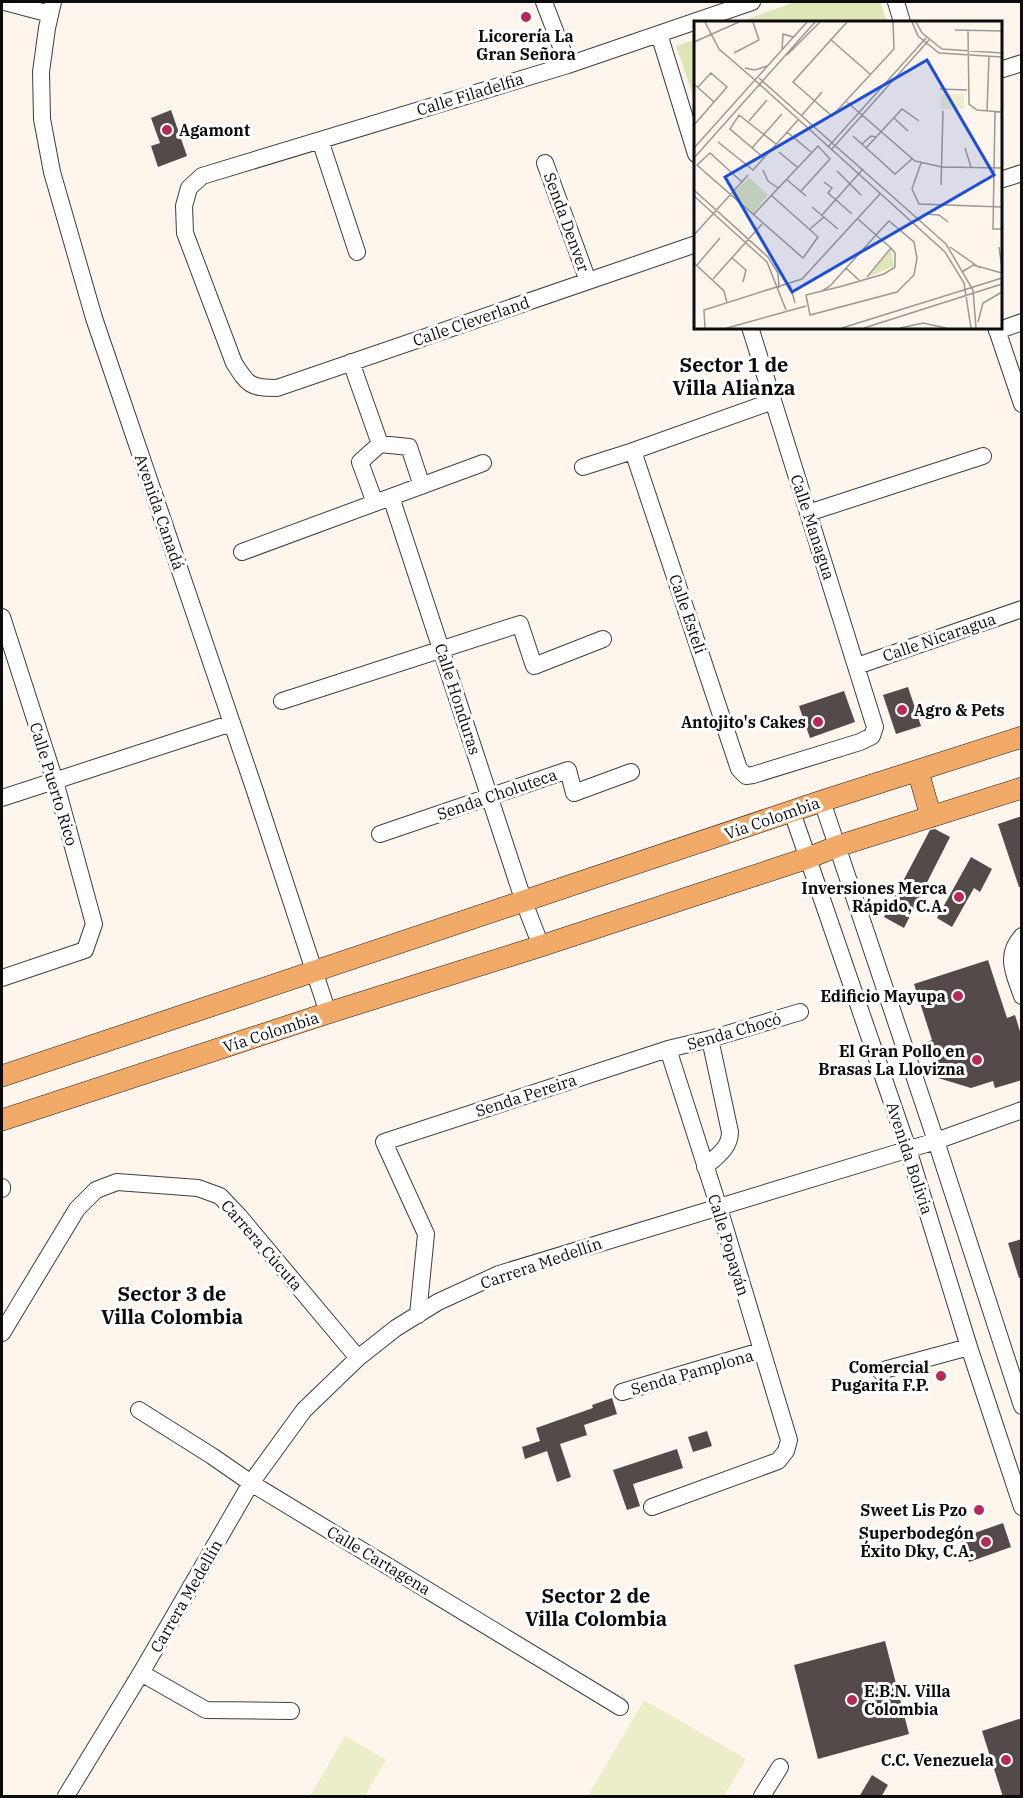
<svg xmlns="http://www.w3.org/2000/svg" width="1023" height="1798" viewBox="0 0 1023 1798" font-family="'IBM Plex Serif',serif">
	<style>
		.green { fill: #dde6b7 }
		.pitch { fill: #ebeec9 }
		.building { fill: #544a49 }
		.lines { fill: none; stroke-linecap: round; stroke-linejoin: round }
		.minor-casing { stroke: #3f3f3f; stroke-width: 18 }
		.major-casing { stroke: #1d1d1d; stroke-width: 22 }
		.minor { stroke: #fff; stroke-width: 16 }
		.major { stroke: #f2aa68; stroke-width: 21 }
		.poi-dot { fill: #b52b58; stroke: #fff; stroke-width: 2 }
		.labels { text-anchor: middle; dominant-baseline: central; stroke-width: 6; stroke-linejoin: round; paint-order: stroke }
		.poi-label { font-size: 16px; font-weight: bold; fill: #0c0c0c; stroke: #fff; text-anchor: end }
		.street-label { font-size: 16px; fill: #0c0c0c; stroke: #fff }
		.quarter-label { font-size: 20px; font-weight: bold; fill: #0c0c0c; stroke: #fff }
		.inset-road { fill: none; stroke: #9d9892; stroke-width: 1.5 }
		.view { fill: #1d4ed8; fill-opacity: 0.15; stroke: #1d4ed8; stroke-width: 3 }
		.inset-edge { fill: none; stroke: #0c0c0c; stroke-width: 3 }
	</style>
	<rect width="100%" height="100%" fill="#fef5ec"/>
	<path class="green" d="M 795,2 L 880,2 L 887,22 L 739,22 Z
		M 696,39 L 696,104 L 676,46 Z"/>
	<path class="pitch" d="M 644,1700 L 746,1759 L 724,1796 L 588,1796 Z
		M 345,1736 L 386,1760 L 365,1796 L 310,1796 Z"/>
	<path class="building" d="M 171,110 L 187,156 L 158,167 L 151,146 L 160,143 L 151,118 Z
		M 908,687 L 921,726 L 896,734 L 883,695 Z
		M 844,691 L 855,722 L 810,738 L 799,706 Z
		M 1022,816 L 1022,887 L 1019,887 L 998,824 Z
		M 935,829 L 950,837 L 904,928 L 884,917 L 930,830 Z
		M 971,857 L 992,869 L 980,892 L 974,888 L 952,927 L 937,918 Z
		M 988,960 L 1007,1018 L 1015,1015 L 1022,1038 L 1022,1080 L 995,1088 L 993,1081 L 971,1088 L 938,1078 L 927,1042 L 932,1040 L 914,984 Z
		M 1022,1239 L 1022,1277 L 1019,1278 L 1008,1243 Z
		M 612,1398 L 617,1414 L 584,1425 L 587,1435 L 560,1444 L 571,1477 L 557,1482 L 547,1451 L 525,1459 L 522,1447 L 540,1441 L 536,1428 L 593,1408 L 592,1405 Z
		M 707,1431 L 712,1446 L 693,1452 L 688,1437 Z
		M 677,1449 L 683,1468 L 633,1484 L 640,1506 L 627,1510 L 613,1470 Z
		M 1003,1523 L 1011,1547 L 969,1562 L 960,1538 Z
		M 885,1641 L 909,1734 L 818,1759 L 794,1665 Z
		M 1022,1718 L 1022,1797 L 1003,1797 L 982,1731 Z
		M 872,1775 L 888,1785 L 881,1797 L 859,1797 Z"/>
	<g class="lines">
		<defs>
			<path id="minor" d="M 5,2 L 50,14
				M 53,2 L 47,28 L 41,72 L 42,119 L 52,172 L 94,318 L 254,788 L 328,1013
				M 544,2 L 568,65
				M 896,2 L 902,22
				M 659,34 L 696,154
				M 1000,70 L 1022,63
				M 320,140 L 357,252
				M 545,163 L 588,281
				M 1000,180 L 1022,173
				M 696,244 L 277,388 C 250,388 248,385 234,363 L 185,233 L 184,206 L 189,188 L 202,176 L 568,65 L 752,2
				M 996,327 L 1022,404
				M 997,331 L 1022,322
				M 351,362 L 380,444
				M 633,451 L 739,769 L 746,776 L 753,775 L 860,742 L 872,736 L 875,727 L 750,327
				M 583,467 L 633,451 L 773,401
				M 391,497 L 524,902 L 541,946
				M 375,503 L 360,462 L 380,444 L 409,447 L 422,486
				M 808,513 L 983,456
				M 242,552 L 483,463
				M 2,617 L 55,781 L 94,924 L 85,950 L 2,978
				M 857,666 L 1022,609
				M 282,701 L 520,624 L 534,666 L 603,639
				M 2,798 L 232,723
				M 822,801 L 936,1141 L 1022,1406
				M 792,812 L 908,1149 L 969,1347 L 1022,1507
				M 380,834 L 568,770 L 574,793 L 631,772
				M 1022,936 C 1004,956 1014,973 1022,996
				M 705,1167 C 717,1156 730,1148 730,1132 L 710,1039
				M 2,1187 L 2,1189
				M 418,1315 L 426,1234 L 384,1142 L 668,1049 L 710,1039 L 800,1012
				M 2,1333 L 77,1209 L 96,1190 L 117,1182 L 198,1188 L 220,1196 L 239,1216 L 358,1358
				M 880,1371 L 969,1347
				M 622,1392 L 761,1351
				M 139,1410 L 212,1456 L 251,1483 L 620,1707
				M 652,1507 L 778,1461 L 786,1451 L 789,1440 L 719,1208 L 668,1049
				M 141,1673 L 206,1710 L 291,1711
				M 66,1796 L 141,1673 L 251,1483 L 304,1410 L 358,1358 L 396,1328 L 438,1302 L 499,1274 L 936,1141 L 1022,1110
				M 762,1796 L 780,1767"/>
			<path id="major" d="M 918,771 L 931,817
				M 2,1076 L 822,801 L 1022,737
				M 2,1120 L 328,1013 L 541,946 L 808,858 L 838,846 L 1022,788"/>
		</defs>
		<use href="#minor" class="minor-casing"/>
		<use href="#major" class="major-casing"/>
		<use href="#minor" class="minor"/>
		<use href="#major" class="major"/>
	</g>
	<g class="poi-dot">
		<circle cx="526" cy="17" r="6"/>
		<circle cx="167" cy="130" r="6"/>
		<circle cx="902" cy="710" r="6"/>
		<circle cx="818" cy="722" r="6"/>
		<circle cx="959" cy="897" r="6"/>
		<circle cx="958" cy="996" r="6"/>
		<circle cx="977" cy="1060" r="6"/>
		<circle cx="941" cy="1376" r="6"/>
		<circle cx="979" cy="1510" r="6"/>
		<circle cx="986" cy="1542" r="6"/>
		<circle cx="852" cy="1700" r="6"/>
		<circle cx="1006" cy="1760" r="6"/>
	</g>
	<g class="labels">
		<g class="poi-label">
			<text x="526" y="36" text-anchor="middle">Licorería La<tspan x="526" dy="18">Gran Señora</tspan></text>
			<text x="179" y="130" text-anchor="start">Agamont</text>
			<text x="914" y="710" text-anchor="start">Agro &amp; Pets</text>
			<text x="806" y="722">Antojito's Cakes</text>
			<text x="947" y="888">Inversiones Merca<tspan x="947" dy="18">Rápido, C.A.</tspan></text>
			<text x="946" y="996">Edificio Mayupa</text>
			<text x="965" y="1051">El Gran Pollo en<tspan x="965" dy="18">Brasas La Llovizna</tspan></text>
			<text x="929" y="1367">Comercial<tspan x="929" dy="18">Pugarita F.P.</tspan></text>
			<text x="967" y="1510">Sweet Lis Pzo</text>
			<text x="974" y="1533">Superbodegón<tspan x="974" dy="18">Éxito Dky, C.A.</tspan></text>
			<text x="864" y="1691" text-anchor="start">E.B.N. Villa<tspan x="864" dy="18">Colombia</tspan></text>
			<text x="994" y="1760">C.C. Venezuela</text>
		</g>
		<g class="street-label">
			<text transform="translate(470 94) rotate(-17)">Calle Filadelfia</text>
			<text transform="translate(567 222) rotate(70)">Senda Denver</text>
			<text transform="translate(471 321) rotate(-19)">Calle Cleverland</text>
			<text transform="translate(160 512) rotate(71)">Avenida Canadá</text>
			<text transform="translate(813 527) rotate(72)">Calle Managua</text>
			<text transform="translate(688 614) rotate(71)">Calle Esteli</text>
			<text transform="translate(939 637) rotate(-19)">Calle Nicaragua</text>
			<text transform="translate(458 699) rotate(72)">Calle Honduras</text>
			<text transform="translate(54 784) rotate(73)">Calle Puerto Rico</text>
			<text transform="translate(497 794) rotate(-19)">Senda Choluteca</text>
			<text transform="translate(772 818) rotate(-19)">Vía Colombia</text>
			<text transform="translate(734 1031) rotate(-16)">Senda Chocó</text>
			<text transform="translate(271 1032) rotate(-18)">Vía Colombia</text>
			<text transform="translate(526 1095) rotate(-18)">Senda Pereira</text>
			<text transform="translate(910 1158) rotate(72)">Avenida Bolivia</text>
			<text transform="translate(262 1245) rotate(49)">Carrera Cúcuta</text>
			<text transform="translate(729 1245) rotate(73)">Calle Popayán</text>
			<text transform="translate(541 1263) rotate(-19)">Carrera Medellín</text>
			<text transform="translate(692 1372) rotate(-16)">Senda Pamplona</text>
			<text transform="translate(379 1560) rotate(31)">Calle Cartagena</text>
			<text transform="translate(186 1596) rotate(-60)">Carrera Medellín</text>
		</g>
		<g class="quarter-label">
			<text x="734" y="364">Sector 1 de<tspan x="734" dy="23">Villa Alianza</tspan></text>
			<text x="172" y="1293">Sector 3 de<tspan x="172" dy="23">Villa Colombia</tspan></text>
			<text x="596" y="1595">Sector 2 de<tspan x="596" dy="23">Villa Colombia</tspan></text>
		</g>
	</g>
	<g transform="translate(694 21)">
		<rect width="308" height="308" fill="#fef5ec"/>
		<path d="M 55,156 L 74,174 L 59,192 L 38,174 ZM 197,229 L 200,245 L 174,256 Z" fill="#dde6b7"/>
		<path d="M 247,73 L 270,73 L 270,88 L 247,88 Z" fill="#ebeec9"/>
		<path class="inset-road" d="M 11,1 L 25,28 L 62,60M 153,1 L 99,61 L 138,95 L 200,28 L 199,1M 218,1 L 224,15 L 245,32 L 308,36M 222,1 L 228,12 L 248,28 L 308,32M 261,9 L 308,10M 274,10 L 275,83 L 283,89 L 308,91M 136,18 L 177,54M 0,21 L 45,1M 88,29 L 89,13 L 99,16M 40,32 L 65,19 L 59,1M 93,34 L 126,1M 51,47 L 61,49 L 73,45M 65,57 L 252,223 L 279,269 L 282,307M 62,60 L 251,231 L 270,262 L 277,307M 0,63 L 20,81M 246,68 L 273,69M 153,81 L 221,140 L 248,146 L 308,147M 293,90 L 295,35M 301,91 L 299,208 L 308,208M 108,94 L 128,71M 200,97 L 214,110M 55,100 L 73,79M 0,104 L 33,66 L 17,52 L 4,66M 93,111 L 117,131M 159,115 L 201,153 L 218,138M 24,121 L 59,149 L 104,99M 168,123 L 177,115 L 183,116M 134,126 L 232,17M 0,127 L 113,1M 58,127 L 88,93M 172,127 L 208,88 L 225,100M 271,127 L 277,146M 137,129 L 235,19M 85,131 L 103,146M 0,137 L 121,1M 70,137 L 36,108 L 45,94 L 82,123M 227,142 L 218,168 L 225,183 L 308,186M 69,149 L 74,160 L 84,167M 143,150 L 167,174M 92,158 L 112,175M 48,161 L 16,132 L 3,144 L 109,237 L 124,216 L 77,174M 130,161 L 138,167 L 134,172 L 158,193M 247,164 L 249,90M 0,169 L 74,236 L 84,252 L 85,267M 0,175 L 73,241 L 92,289M 118,186 L 144,208M 59,194 L 124,125 L 136,138 L 107,170M 128,194 L 169,148M 225,199 L 231,193 L 245,194 L 254,201M 116,208 L 130,196M 0,214 L 54,154M 256,226 L 286,247M 305,226 L 308,248M 38,237 L 52,249 L 49,261M 0,242 L 30,270 L 33,282M 3,244 L 26,217M 152,247 L 166,260M 268,251 L 279,244 L 308,252M 173,256 L 197,227M 19,258 L 68,203M 96,264 L 101,282M 128,270 L 136,265 L 182,214 L 195,200 L 220,221 L 223,237 L 220,254 L 203,271 L 116,294 L 112,274 L 128,270 L 145,266 L 190,253 L 201,246 L 201,232 L 197,227 L 182,214 L 164,198M 284,301 L 289,282 L 308,271M 11,307 L 10,289 L 108,258 L 186,173M 33,307 L 112,285M 148,307 L 308,257M 170,307 L 308,263M 206,307 L 229,302 L 252,307"/>
		<path class="view" d="M 233,39 L 300,154 L 98,271 L 31,156 Z"/>
		<rect width="308" height="308" class="inset-edge"/>
	</g>
	<rect width="1023" height="1798" fill="none" stroke="#0c0c0c" stroke-width="6"/>
</svg>
